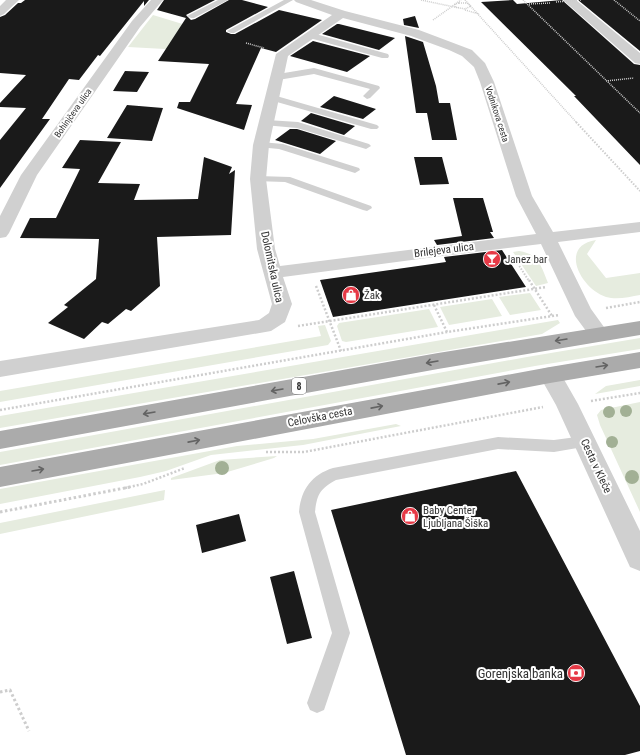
<svg xmlns="http://www.w3.org/2000/svg" width="640" height="755" viewBox="0 0 640 755" font-family="'Roboto Condensed',sans-serif">
	<style>
		.green { fill: #e6ecdf }
		.building { fill: #1a1a1a }
		.lines { fill: none; stroke-linecap: round; stroke-linejoin: round }
		.path-far3 { stroke: #cdcdcd; stroke-width: 1.5; stroke-dasharray: 1 1; stroke-linecap: butt }
		.path-far2 { stroke: #cdcdcd; stroke-width: 2; stroke-dasharray: 1.5 1.5; stroke-linecap: butt }
		.path-far1 { stroke: #cdcdcd; stroke-width: 2.5; stroke-dasharray: 2 2; stroke-linecap: butt }
		.path { stroke: #cdcdcd; stroke-width: 3; stroke-dasharray: 2.5 2.5; stroke-linecap: butt }
		.lane { fill: #d0d0d0; fill-rule: evenodd }
		.street { fill: #d0d0d0; fill-rule: evenodd }
		.primary { fill: #ababab; fill-rule: evenodd }
		.path-bridge { stroke: #cdcdcd; stroke-width: 1.5; stroke-dasharray: 1 1; stroke-linecap: butt }
		.tree { fill: #a2b095 }
		.oneway { stroke: #636363 }
		.labels { text-anchor: middle; dominant-baseline: central; stroke-width: 4; stroke-linejoin: round; paint-order: stroke }
		.far-street-label { font-size: 9px; fill: #333; stroke: #fff }
		.shield { fill: #fff; stroke: #707070; stroke-width: 1 }
		.shield-label { font-size: 10px; font-weight: bold; fill: #333 }
		.street-label { font-size: 11px; fill: #333; stroke: #fff }
		.poi-label { font-size: 11px; fill: #333; stroke: #fff; text-anchor: start }
		.near-poi-label { font-size: 13px; fill: #333; stroke: #fff; text-anchor: end }
	</style>
	<rect width="100%" height="100%" fill="#fff"/>
	<path class="green" d="M 153,15 L 235,40 L 220,52 L 128,47 Z
		M 596,240 L 587,254 L 606,278 L 640,273 L 640,295 C 629,297 617,300 606,297 C 581,289 558,246 596,240 Z
		M 519,251 C 539,254 541,266 548,283 L 536,286 L 513,252 Z
		M 530,293 L 541,310 L 510,315 L 499,297 Z
		M 492,299 L 502,316 L 449,325 L 440,307 Z
		M 429,309 L 438,327 L 346,342 L 342,341 L 337,326 L 339,323 Z
		M 558,320 L 560,323 L 542,334 L 0,428 L 0,416 Z
		M 325,325 L 331,341 L 328,345 L 0,402 L 0,391 L 321,336 L 318,326 Z
		M 640,338 L 640,349 L 535,366 L 0,465 L 0,452 L 527,357 Z
		M 640,380 L 640,386 L 595,394 L 606,386 Z
		M 640,402 L 640,512 L 600,425 L 597,415 L 601,410 Z
		M 396,424 L 401,426 L 303,445 L 211,455 L 166,471 L 140,477 L 0,504 L 0,489 L 237,446 L 313,439 Z
		M 277,456 L 274,458 L 224,473 L 171,480 L 171,478 L 220,460 Z
		M 165,490 L 164,500 L 0,534 L 0,523 Z"/>
	<path class="building" d="M 25,0 L 149,0 L 144,6 L 144,1 L 100,56 L 98,55 L 79,80 L 69,79 L 42,119 L 50,119 L 0,188 L 0,140 L 26,108 L 0,107 L 0,103 L 26,75 L 0,73 L 0,17 L 5,15 L 18,3 L 21,3 Z
		M 164,0 L 215,0 L 186,15 L 191,20 L 195,19 L 229,0 L 242,0 L 268,7 L 226,30 L 226,32 L 231,34 L 235,34 L 279,10 L 322,20 L 276,52 L 261,48 L 236,104 L 252,105 L 244,130 L 177,108 L 179,102 L 190,102 L 209,64 L 158,61 L 186,18 L 157,10 Z
		M 513,0 L 517,4 L 562,0 L 634,64 L 640,65 L 640,165 L 574,96 L 576,96 L 481,2 Z
		M 578,0 L 640,0 L 640,51 Z
		M 415,16 L 419,28 L 404,25 L 403,19 Z
		M 337,24 L 339,24 L 395,38 L 379,50 L 322,34 Z
		M 405,36 L 423,42 L 436,86 L 439,103 L 450,103 L 457,140 L 432,140 L 427,113 L 416,113 Z
		M 313,41 L 370,56 L 347,72 L 290,56 Z
		M 125,71 L 149,72 L 137,92 L 113,91 Z
		M 334,96 L 376,109 L 363,119 L 320,107 Z
		M 127,105 L 163,108 L 152,141 L 107,138 Z
		M 311,113 L 355,126 L 344,135 L 301,121 Z
		M 290,129 L 297,129 L 336,141 L 320,154 L 275,140 Z
		M 80,140 L 121,142 L 98,183 L 140,184 L 134,200 L 198,199 L 204,157 L 232,167 L 229,174 L 235,170 L 231,235 L 157,237 L 160,286 L 131,311 L 126,309 L 108,324 L 102,322 L 84,339 L 48,323 L 68,307 L 64,305 L 96,279 L 99,239 L 20,238 L 30,218 L 56,218 L 80,169 L 62,168 Z
		M 414,157 L 442,157 L 449,184 L 420,185 Z
		M 453,198 L 483,198 L 493,232 L 490,232 L 494,238 L 437,245 L 434,240 L 462,236 Z
		M 502,250 L 526,287 L 333,317 L 320,280 L 446,262 L 444,257 Z
		M 516,471 L 640,706 L 640,751 L 625,755 L 406,755 L 331,510 Z
		M 239,514 L 246,541 L 202,553 L 196,525 Z
		M 294,571 L 312,638 L 287,644 L 270,577 Z"/>
	<g class="lines">
		<path class="path-far3" d="M 421,0 L 459,8
			M 465,0 L 577,123
			M 523,0 L 640,113
			M 614,0 L 640,21
			M 459,3 L 467,3 L 471,6 L 465,9 L 455,7 L 455,4 Z
			M 529,4 L 550,3
			M 465,10 L 479,14
			M 433,20 L 461,0
			M 246,43 L 264,48
			M 606,81 L 634,78"/>
		<path class="path-far2" d="M 576,122 L 640,191
			M 516,261 L 529,281"/>
		<path class="path-far1" d="M 529,280 L 552,316
			M 316,286 L 341,351
			M 434,305 L 447,332
			M 606,308 L 640,302
			M 298,326 L 546,287
			M 591,401 L 640,393
			M 0,410 L 447,332 L 559,315
			M 266,452 L 304,452 L 543,407
			M 125,488 L 143,484 L 185,468"/>
		<path class="path" d="M 0,512 L 130,487
			M 0,692 L 10,690 L 29,731"/>
		<path class="lane" d="M 218,0 L 228,0 L 194,18 L 191,18 L 187,16 Z
			M 284,0 L 293,0 L 234,33 L 231,33 L 227,31 Z
			M 306,33 L 312,33 L 388,54 L 389,56 L 388,58 L 382,58 L 306,37 Z
			M 314,68 L 379,86 L 380,88 L 370,98 L 367,99 L 363,96 L 370,89 L 314,74 L 278,80 L 274,77 L 278,74 Z
			M 273,95 L 377,125 L 379,127 L 377,129 L 371,129 L 270,100 L 268,98 Z
			M 267,120 L 298,122 L 369,144 L 371,146 L 366,149 L 297,128 L 264,125 L 262,123 Z
			M 261,142 L 283,144 L 359,168 L 360,170 L 355,173 L 279,149 L 258,147 L 256,145 L 258,143 Z
			M 258,176 L 290,177 L 371,206 L 372,208 L 367,211 L 363,210 L 285,182 L 254,181 L 253,179 Z
			M 584,436 L 589,438 L 592,442 L 589,446 L 554,452 L 498,449 L 336,480 C 320,489 317,494 315,512 L 350,633 L 324,710 L 317,713 L 310,710 L 307,703 L 332,633 L 299,512 C 301,490 311,475 333,468 L 498,437 L 554,440 Z"/>
		<path class="street" d="M 6,0 L 19,0 L 4,14 L 0,16 L 0,6 Z
			M 151,0 L 163,0 L 140,27 L 37,175 L 9,233 L 6,237 L 0,238 L 0,216 L 21,175 L 132,21 Z
			M 294,0 L 311,0 L 345,11 L 419,30 L 472,50 L 485,63 L 494,82 L 532,196 L 553,232 L 640,222 L 640,232 L 558,242 L 591,309 L 609,334 L 606,339 L 599,341 L 592,339 L 575,316 L 541,244 L 442,256 L 283,277 L 292,304 L 285,322 L 271,331 L 0,377 L 0,361 L 259,320 L 269,313 L 272,304 L 257,249 L 250,179 L 253,145 L 276,54 L 332,15 L 296,2 ZM 343,18 L 411,36 L 449,50 L 462,56 L 474,67 L 480,82 L 516,196 L 536,234 L 280,266 L 275,249 L 266,179 L 269,145 L 288,56 Z
			M 563,0 L 576,0 L 640,53 L 640,64 L 635,63 Z
			M 550,367 L 558,369 L 578,404 L 640,531 L 640,571 L 630,567 L 556,405 L 539,375 L 542,369 Z"/>
		<path class="primary" d="M 640,321 L 640,335 L 438,369 L 0,449 L 0,431 L 438,353 Z
			M 640,352 L 640,368 L 550,383 L 0,487 L 0,467 L 550,367 Z"/>
		<path class="path-bridge" d="M 556,2 L 581,0"/>
	</g>
	<g class="tree">
		<circle cx="626" cy="411" r="6"/>
		<circle cx="609" cy="412" r="6"/>
		<circle cx="612" cy="442" r="6"/>
		<circle cx="222" cy="468" r="7"/>
		<circle cx="632" cy="477" r="7"/>
	</g>
	<defs><path id="oneway-shaft" d="M-6 0H5M1.5-3L5.5 0L1.5 3" fill="none" stroke-width="1.6" stroke-linecap="round" stroke-linejoin="round"/></defs>
	<g class="oneway">
		<use href="#oneway-shaft" transform="translate(561 340) rotate(171)"/>
		<use href="#oneway-shaft" transform="translate(432 362) rotate(170)"/>
		<use href="#oneway-shaft" transform="translate(602 366) rotate(-9)"/>
		<use href="#oneway-shaft" transform="translate(504 383) rotate(-11)"/>
		<use href="#oneway-shaft" transform="translate(277 390) rotate(170)"/>
		<use href="#oneway-shaft" transform="translate(377 407) rotate(-11)"/>
		<use href="#oneway-shaft" transform="translate(149 413) rotate(170)"/>
		<use href="#oneway-shaft" transform="translate(194 441) rotate(-11)"/>
		<use href="#oneway-shaft" transform="translate(38 470) rotate(-10)"/>
	</g>
	<defs>
		<symbol id="bar-disc" viewBox="-11 -11 22 22"><circle r="9.5" fill="#e63946" stroke="#fff"/><path d="M-6-5H6L.8 .8V4.5H3.5V6h-7V4.5H-.8V.8Z" fill="#fff"/></symbol>
		<symbol id="shop-disc" viewBox="-11 -11 22 22"><circle r="9.5" fill="#e63946" stroke="#fff"/><path d="M-5-2.5h2.3a2.7 3.5 0 0 1 5.4 0H5L5.5 6h-11ZM-1.5-2.5h3a1.5 2.3 0 0 0-3 0Z" fill="#fff"/></symbol>
		<symbol id="bank-disc" viewBox="-11 -11 22 22"><circle r="9.5" fill="#e63946" stroke="#fff"/><path d="M-6-4H6V4H-6ZM0-2.3a2.3 2.3 0 1 0 0 4.6a2.3 2.3 0 1 0 0-4.6Z" fill="#fff"/></symbol>
	</defs>
	<g fill-rule="evenodd">
		<use href="#bar-disc" x="482" y="249" width="20" height="20"/>
		<use href="#shop-disc" x="341" y="285" width="20" height="20"/>
		<use href="#shop-disc" x="400" y="506" width="20" height="20"/>
		<use href="#bank-disc" x="566" y="663" width="20" height="20"/>
	</g>
	<g class="labels">
		<g class="far-street-label">
			<text transform="translate(73 113) rotate(-55)">Bohinjčeva ulica</text>
			<text transform="translate(497 114) rotate(72)">Vodnikova cesta</text>
		</g>
		<rect class="shield" x="292" y="378" width="14" height="16" rx="3"/>
		<g class="shield-label">
			<text x="299" y="386">8</text>
		</g>
		<g class="street-label">
			<text transform="translate(444 250) rotate(-7)">Brilejeva ulica</text>
			<text transform="translate(272 267) rotate(78)">Dolomitska ulica</text>
			<text transform="translate(320 417) rotate(-11)">Celovška cesta</text>
			<text transform="translate(596 466) rotate(65)">Cesta v Kleče</text>
		</g>
		<g class="poi-label">
			<text x="505" y="259">Janez bar</text>
			<text x="364" y="295">Žak</text>
			<text x="423" y="510">Baby Center<tspan x="423" dy="13">Ljubljana Šiška</tspan></text>
		</g>
		<g class="near-poi-label">
			<text x="563" y="673">Gorenjska banka</text>
		</g>
	</g>
</svg>
